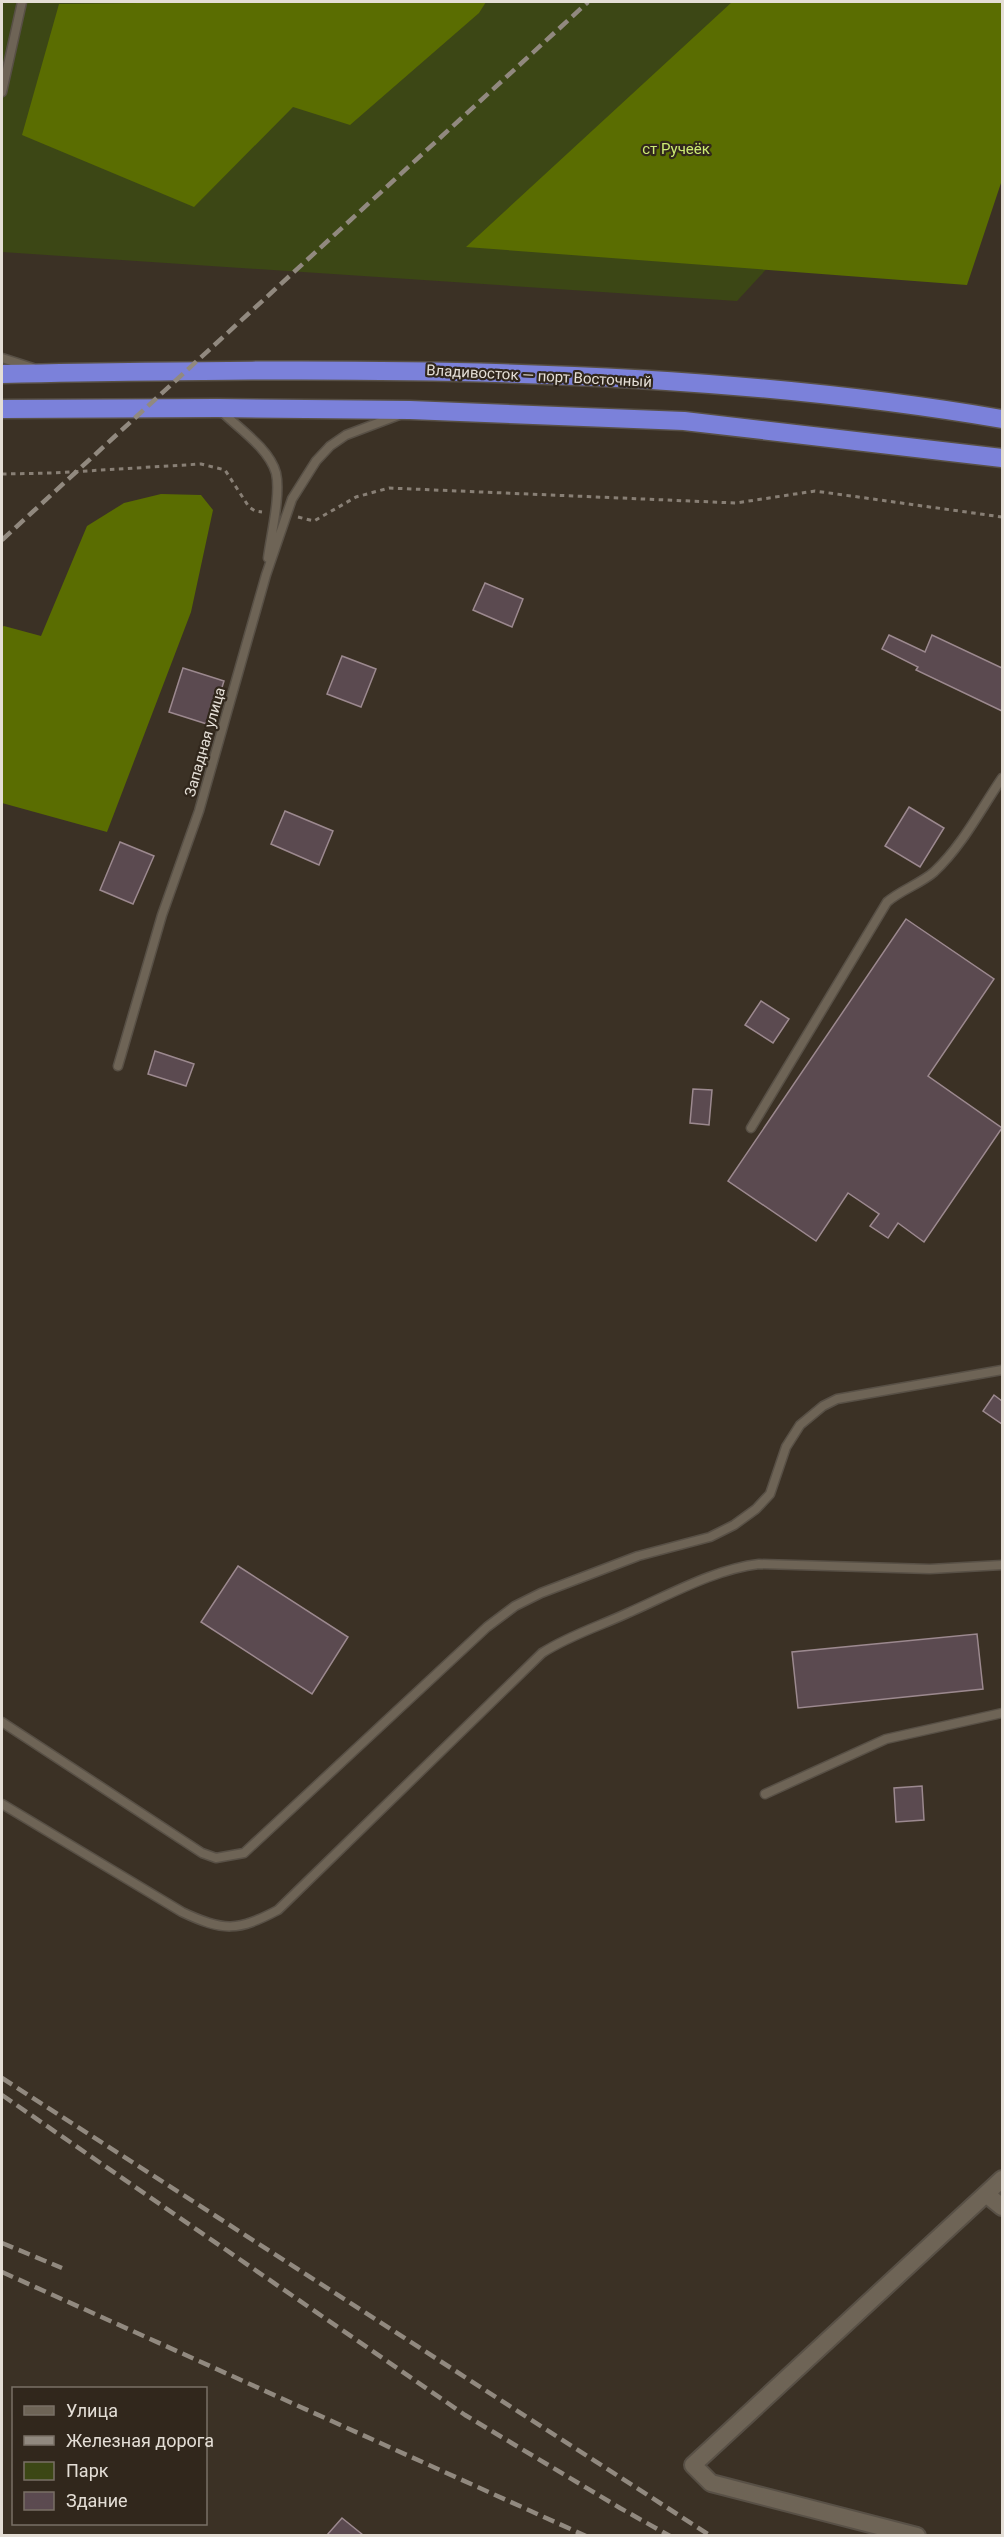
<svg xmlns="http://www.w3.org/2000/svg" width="1004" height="2537" viewBox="0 0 1004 2537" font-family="Roboto,sans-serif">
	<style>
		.green { fill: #3c4715 }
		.forest { fill: #5a6d01 }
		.building { fill: #5b4a50; stroke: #9c898f; stroke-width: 1.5 }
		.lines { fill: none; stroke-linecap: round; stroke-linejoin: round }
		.service-casing { stroke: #585046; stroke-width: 11 }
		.minor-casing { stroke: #585046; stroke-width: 20 }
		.trunk-casing { stroke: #585046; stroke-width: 21 }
		.path { stroke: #887f75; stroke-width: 3; stroke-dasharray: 4.5 4.5; stroke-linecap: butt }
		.service { stroke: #6e6456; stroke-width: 8 }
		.minor { stroke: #6e6456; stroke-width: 16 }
		.trunk { stroke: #7b81da; stroke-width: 18 }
		.rail { stroke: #91897f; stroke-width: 4.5; stroke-dasharray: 12 6; stroke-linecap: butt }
		.labels { text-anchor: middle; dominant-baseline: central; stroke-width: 4.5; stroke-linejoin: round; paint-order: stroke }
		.park-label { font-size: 15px; fill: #ccea73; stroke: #31271c }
		.street-label { font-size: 15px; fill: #e4ded6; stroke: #31271c }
	</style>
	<rect width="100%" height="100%" fill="#3b3125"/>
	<path class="green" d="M 2,2 L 1002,2 L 1002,13 L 737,301 L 2,252 Z"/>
	<path class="forest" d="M 218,2 L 486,2 L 479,13 L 350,125 L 293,107 L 194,207 L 22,135 L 59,4 Z
		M 732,2 L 1002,2 L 1002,180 L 967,285 L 466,247 Z
		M 161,494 L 201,495 L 213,510 L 191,612 L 107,832 L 2,803 L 2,627 L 4,626 L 41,636 L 87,526 L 124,503 Z"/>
	<path class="building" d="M 485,583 L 523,599 L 512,627 L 473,610 Z
		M 889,635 L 925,652 L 932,635 L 1002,668 L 1002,711 L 916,670 L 918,667 L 882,649 Z
		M 342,656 L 376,669 L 361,707 L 327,694 Z
		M 183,668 L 224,681 L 210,725 L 169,712 Z
		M 909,807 L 944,828 L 920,867 L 885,846 Z
		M 285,811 L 333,831 L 319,865 L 271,844 Z
		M 120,842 L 154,856 L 133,904 L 100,890 Z
		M 906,919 L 994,979 L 928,1076 L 1002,1128 L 924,1242 L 898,1223 L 888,1238 L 870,1226 L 879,1214 L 848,1193 L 816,1241 L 728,1181 Z
		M 761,1001 L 789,1019 L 773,1043 L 745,1025 Z
		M 155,1051 L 194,1064 L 186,1086 L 148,1074 Z
		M 693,1089 L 712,1090 L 709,1125 L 690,1123 Z
		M 994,1395 L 1002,1401 L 1002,1424 L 983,1411 Z
		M 238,1566 L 348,1637 L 312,1694 L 201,1622 Z
		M 977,1634 L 983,1689 L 798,1708 L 792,1652 Z
		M 922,1786 L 924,1820 L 896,1822 L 894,1788 Z
		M 342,2518 L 363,2535 L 327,2535 Z"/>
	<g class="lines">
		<defs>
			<path id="service" d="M 2,92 L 22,2
				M 2,358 L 33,368
				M 220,410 C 238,428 269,448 276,473 C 281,494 271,535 268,558
				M 118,1066 L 162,915 L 199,811 L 266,575 L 292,499 L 316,461 L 330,446 L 346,435 L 399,415
				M 751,1128 L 887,902 C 901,890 920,884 934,872 C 962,846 981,809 1002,778
				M 2,1722 L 202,1853 L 216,1858 L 244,1853 L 487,1627 L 515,1606 L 541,1593 L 638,1556 L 710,1537 L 734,1525 L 756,1509 L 770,1494 L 786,1447 L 800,1425 L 823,1406 L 837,1399 L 1002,1370
				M 765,1794 L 886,1739 L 1002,1713
				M 2,1804 L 182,1912 C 224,1932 238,1931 278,1910 L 542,1653 C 570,1635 600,1626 630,1612 C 671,1594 715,1569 759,1564 L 930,1569 L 1002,1565"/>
			<path id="minor" d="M 986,2194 L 1002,2207
				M 917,2536 L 711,2483 L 693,2465 L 1002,2179"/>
			<path id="trunk" d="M 2,374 C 334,368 674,363 1002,419
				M 2,409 L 217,408 L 410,410 L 684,421 L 1002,458"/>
		</defs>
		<use href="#service" class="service-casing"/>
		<use href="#minor" class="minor-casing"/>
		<use href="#trunk" class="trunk-casing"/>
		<path class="path" d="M 2,474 L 53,473 L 201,464 L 225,470 L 249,507 L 255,511 L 262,512
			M 298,517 L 314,521 L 356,497 L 389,488 L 736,503 L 815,491 L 1002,517"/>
		<use href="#service" class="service"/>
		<use href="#minor" class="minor"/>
		<use href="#trunk" class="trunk"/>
		<path class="rail" d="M 2,540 L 588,2
			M 2,2078 L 711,2536
			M 2,2095 L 465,2415 L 620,2508 L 670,2536
			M 2,2243 L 62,2268
			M 2,2272 L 586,2536"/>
	</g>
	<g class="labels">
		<g class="park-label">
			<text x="676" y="149">ст Ручеёк</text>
		</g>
		<g class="street-label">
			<text transform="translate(539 376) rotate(3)">Владивосток — порт Восточный</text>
			<text transform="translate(205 742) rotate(-74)">Западная улица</text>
		</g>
	</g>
	<rect width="1004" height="2537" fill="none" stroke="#e4ded6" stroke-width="6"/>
	<rect x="12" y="2387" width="195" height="138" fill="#31271c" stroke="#797066" stroke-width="1.5"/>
	<rect x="24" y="2406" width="30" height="9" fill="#6e6456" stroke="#797066" stroke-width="1.5"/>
	<text x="66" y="2417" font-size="18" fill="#e4ded6">Улица</text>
	<rect x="24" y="2436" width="30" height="9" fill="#91897f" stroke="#797066" stroke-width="1.5"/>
	<text x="66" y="2447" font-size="18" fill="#e4ded6">Железная дорога</text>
	<rect x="24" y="2462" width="30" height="18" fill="#3c4715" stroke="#797066" stroke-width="1.5"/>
	<text x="66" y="2477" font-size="18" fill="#e4ded6">Парк</text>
	<rect x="24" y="2492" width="30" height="18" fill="#5b4a50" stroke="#797066" stroke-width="1.5"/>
	<text x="66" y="2507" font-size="18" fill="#e4ded6">Здание</text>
</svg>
